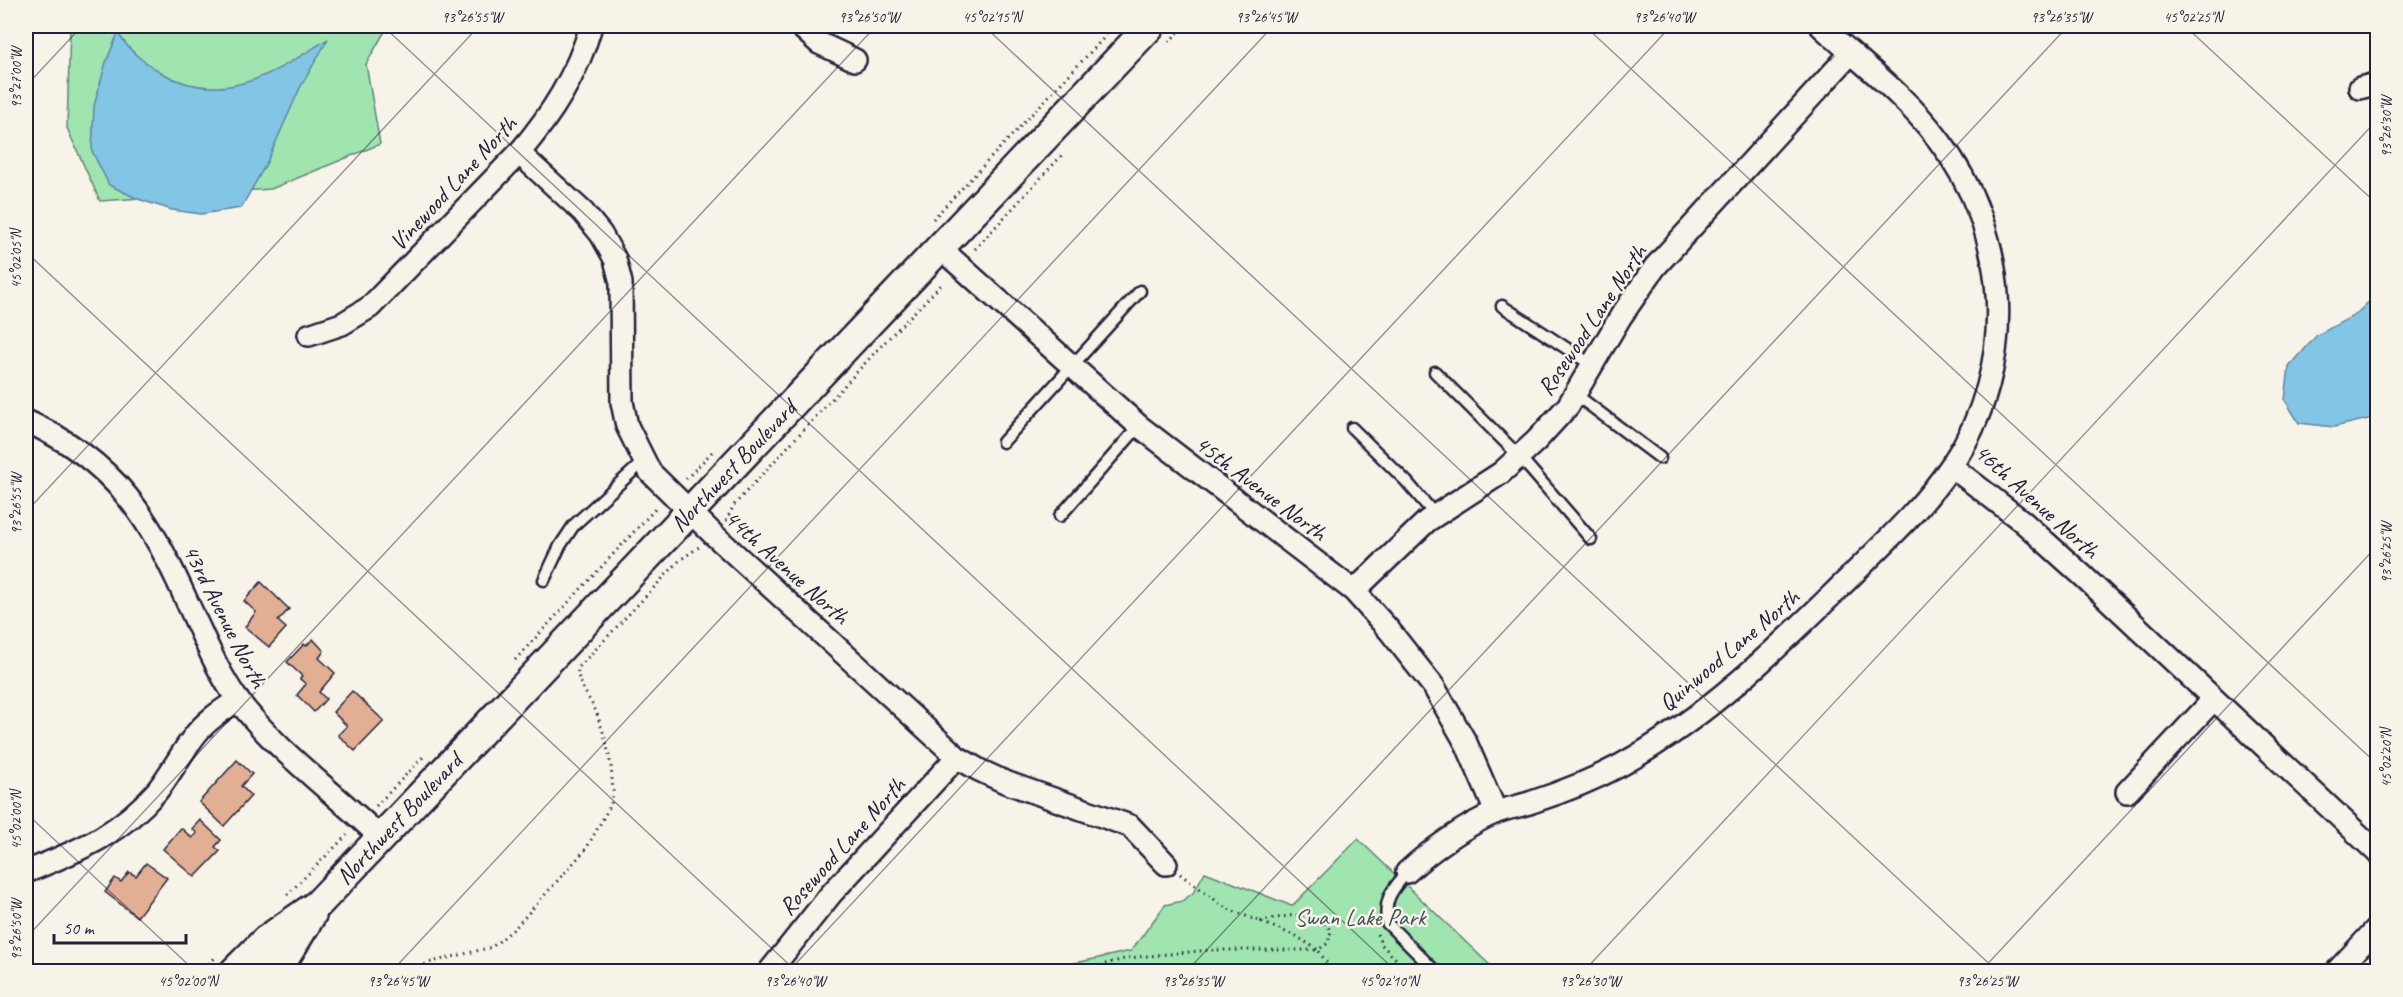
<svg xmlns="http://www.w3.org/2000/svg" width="2403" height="997" viewBox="0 0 2403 997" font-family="Caveat,sans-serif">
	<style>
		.green { fill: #a0e4af; stroke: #618375; stroke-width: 1.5 }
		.water { fill: #83c5e4; stroke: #5c84a0; stroke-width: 1.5 }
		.building { fill: #e2af95; stroke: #22223b; stroke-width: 1.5 }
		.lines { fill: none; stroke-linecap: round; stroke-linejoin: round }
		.lane-casing { stroke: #22223b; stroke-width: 15 }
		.street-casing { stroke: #22223b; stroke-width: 26 }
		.secondary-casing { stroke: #22223b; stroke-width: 33 }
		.path { stroke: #22223b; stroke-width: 3; stroke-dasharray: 1.5 4.5; stroke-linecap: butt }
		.lane { stroke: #f7f3e8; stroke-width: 10 }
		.street { stroke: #f7f3e8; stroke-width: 21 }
		.secondary { stroke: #f7f3e8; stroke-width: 28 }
		.ticks { fill: none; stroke: #22223b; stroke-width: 1.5; stroke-opacity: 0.45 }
		.labels { text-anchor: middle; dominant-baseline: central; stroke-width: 5; stroke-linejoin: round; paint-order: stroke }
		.street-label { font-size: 24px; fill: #22223b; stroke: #f7f3e8 }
		.park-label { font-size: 24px; fill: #425258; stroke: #f7f3e8 }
		.neatline { fill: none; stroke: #22223b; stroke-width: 2 }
		.ticks-label { font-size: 15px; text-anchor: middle; fill: #22223b }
	</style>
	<rect width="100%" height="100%" fill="#f7f3e8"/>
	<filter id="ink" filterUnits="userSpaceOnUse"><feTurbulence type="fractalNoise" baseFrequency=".0167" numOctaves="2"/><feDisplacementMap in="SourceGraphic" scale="12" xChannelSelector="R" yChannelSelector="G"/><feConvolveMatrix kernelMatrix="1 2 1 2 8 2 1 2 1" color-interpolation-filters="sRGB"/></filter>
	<g filter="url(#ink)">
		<path class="green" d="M 70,26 L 388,26 L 366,64 L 380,144 L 271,189 L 100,201 L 67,128 Z
			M 1358,839 L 1496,971 L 1047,972 L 1052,968 L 1131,951 L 1165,905 L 1182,901 L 1193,893 L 1205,872 L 1292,906 Z"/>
		<path class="water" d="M 118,33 C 131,53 142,61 162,73 C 223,108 276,72 328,39 L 300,88 L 266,164 L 241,208 L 201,214 L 172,210 L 138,199 L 109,185 L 92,151 L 94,106 L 106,62 Z
			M 2377,294 L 2377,417 L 2334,427 L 2299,423 L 2285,400 L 2289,367 L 2317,335 L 2355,315 Z"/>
		<path class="building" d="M 261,582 L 289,609 L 278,621 L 286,628 L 269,647 L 245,627 L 256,612 L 244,601 Z
			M 313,639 L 324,651 L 319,658 L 335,673 L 319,692 L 326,699 L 314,712 L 297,695 L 306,684 L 300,679 L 302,676 L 287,662 L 304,644 L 306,646 Z
			M 352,691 L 384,721 L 355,751 L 338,735 L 347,726 L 333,712 Z
			M 237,760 L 252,774 L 241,786 L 251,796 L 224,826 L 199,802 Z
			M 200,820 L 221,840 L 215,847 L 220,851 L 195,877 L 163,849 L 181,828 L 192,838 L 197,833 L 192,829 Z
			M 146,863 L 167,878 L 137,917 L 105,892 L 115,878 L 121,882 L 129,872 L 136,876 Z"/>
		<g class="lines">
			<defs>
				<path id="lane" d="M 1502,306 L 1592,365
					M 1435,372 L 1519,456 L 1591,539
					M 1575,394 L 1660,458
					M 1352,428 L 1406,481 L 1436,516
					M 1003,442 L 1140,291
					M 1060,516 L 1139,426
					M 544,580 L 560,546 L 574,525 L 644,461
					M 1407,872 C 1392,890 1384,898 1387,923 L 1436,972"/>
				<path id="street" d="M 800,26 L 819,43 L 855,60
					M 2360,88 L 2378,83
					M 519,153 L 583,212 L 601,234 L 615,259 L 621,283 L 622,402 L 627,426 L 650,472 L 714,535 L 957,757 L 979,770 L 1005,782 L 1130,826 L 1166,864
					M 940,248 L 1139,426 L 1354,591 L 1389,630 L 1434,687 L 1466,743 L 1496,812
					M 309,335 L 342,324 L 370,307 L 519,153 C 552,114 577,75 591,26
					M 26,421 C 116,461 151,520 189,606 C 204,638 217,671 237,699 C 277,752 334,792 381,838
					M 1951,466 L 2022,521 L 2082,575 L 2378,853
					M 1354,591 L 1427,521 L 1501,473 L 1536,441 L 1568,406 L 1621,316 L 1655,267 L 1851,53
					M 2127,792 L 2214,699
					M 26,872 C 79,850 118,836 157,791 C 170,775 180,755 193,738 C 204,722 222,710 238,700
					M 1407,872 C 1431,850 1467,824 1497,812 C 1508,808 1521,806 1532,802 C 1563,792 1593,780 1621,765 C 1706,718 1777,649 1845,582 C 1881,546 1922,509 1951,466 C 2019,366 2011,234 1938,139 C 1906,96 1860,62 1821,26
					M 769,972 L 831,894 L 957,757
					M 2336,972 L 2378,927"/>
				<g id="secondary">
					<path id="s1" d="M 234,972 L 266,940 L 318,904 L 1150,26"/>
					<path d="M 272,972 L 286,956 L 312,914"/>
				</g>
			</defs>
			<use href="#lane" class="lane-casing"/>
			<use href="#street" class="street-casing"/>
			<use href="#secondary" class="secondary-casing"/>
			<path class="path" d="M 1169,42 L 1184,26
				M 933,219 L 1115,26
				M 975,249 L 1063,154
				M 686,479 L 712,452
				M 726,521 L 734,505 L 880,347 L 944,282
				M 515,660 L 657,507
				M 376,806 L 424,756
				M 1180,874 L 1226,908 L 1296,936 L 1318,950 L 1328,943 L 1331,931 C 1313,906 1285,917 1258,922
				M 287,895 L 347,835
				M 1377,934 L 1381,944 L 1409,972
				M 200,972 L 216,957
				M 408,972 L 428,963 L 492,947 L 515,928 L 586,849 L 611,804 L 613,791 L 611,766 L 606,741 L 596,711 L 581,685 L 578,675 L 578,668 L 680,560 L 699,547
				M 1076,972 L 1128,958 L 1210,950 L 1318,950 L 1333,972"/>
			<use href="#lane" class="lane"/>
			<use href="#street" class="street"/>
			<use href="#secondary" class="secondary"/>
		</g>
	</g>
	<path class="ticks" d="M 383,26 L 1397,972M 984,26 L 1998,972M 1585,26 L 2378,765M 2185,26 L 2378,205M 26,86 L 82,26M 26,252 L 797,972M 26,512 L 479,26M 26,813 L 196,972M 26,938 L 876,26M 391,972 L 1273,26M 788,972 L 1671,26M 1186,972 L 2068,26M 1583,972 L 2378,119M 1980,972 L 2378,545M 2377,972 L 2378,971"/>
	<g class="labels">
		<g class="street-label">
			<text transform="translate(453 183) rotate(-47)">Vinewood Lane North</text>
			<text transform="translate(1592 320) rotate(-56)">Rosewood Lane North</text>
			<text stroke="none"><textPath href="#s1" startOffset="712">Northwest Boulevard</textPath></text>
			<text transform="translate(1261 488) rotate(37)">45th Avenue North</text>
			<text transform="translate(2037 501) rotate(42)">46th Avenue North</text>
			<text transform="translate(787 567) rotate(42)">44th Avenue North</text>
			<text transform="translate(225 616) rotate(63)">43rd Avenue North</text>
			<text transform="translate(1729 650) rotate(-40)">Quinwood Lane North</text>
			<text stroke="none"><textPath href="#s1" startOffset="226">Northwest Boulevard</textPath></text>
			<text transform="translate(842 846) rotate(-48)">Rosewood Lane North</text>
		</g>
		<g class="park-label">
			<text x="1360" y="917">Swan Lake Park</text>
		</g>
	</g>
	<rect width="2403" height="997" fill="none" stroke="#f7f3e8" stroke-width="66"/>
	<path d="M54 934v9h132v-9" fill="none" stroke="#22223b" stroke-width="3"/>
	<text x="63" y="934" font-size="18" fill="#22223b" stroke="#f7f3e8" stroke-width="4.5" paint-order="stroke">50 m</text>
	<rect x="33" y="33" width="2337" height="931" class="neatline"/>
	<g class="ticks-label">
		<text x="472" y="22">93°26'55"W</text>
		<text x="869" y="22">93°26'50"W</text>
		<text x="992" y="22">45°02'15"N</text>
		<text x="1266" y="22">93°26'45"W</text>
		<text x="1664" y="22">93°26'40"W</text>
		<text x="2061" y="22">93°26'35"W</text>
		<text x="2193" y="22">45°02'25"N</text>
		<text transform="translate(16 78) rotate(-90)" y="5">93°27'00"W</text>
		<text transform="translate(2386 127) rotate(-90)" y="5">93°26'30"W</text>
		<text transform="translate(16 259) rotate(-90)" y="5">45°02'05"N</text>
		<text transform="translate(16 504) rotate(-90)" y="5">93°26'55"W</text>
		<text transform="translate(2386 553) rotate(-90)" y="5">93°26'25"W</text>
		<text transform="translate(2386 758) rotate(-90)" y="5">45°02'20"N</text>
		<text transform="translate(16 820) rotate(-90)" y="5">45°02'00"N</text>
		<text transform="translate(16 930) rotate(-90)" y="5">93°26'50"W</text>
		<text x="188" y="986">45°02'00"N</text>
		<text x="398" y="986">93°26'45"W</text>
		<text x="795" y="986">93°26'40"W</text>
		<text x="1193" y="986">93°26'35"W</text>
		<text x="1389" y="986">45°02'10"N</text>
		<text x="1590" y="986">93°26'30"W</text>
		<text x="1987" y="986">93°26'25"W</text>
	</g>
</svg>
